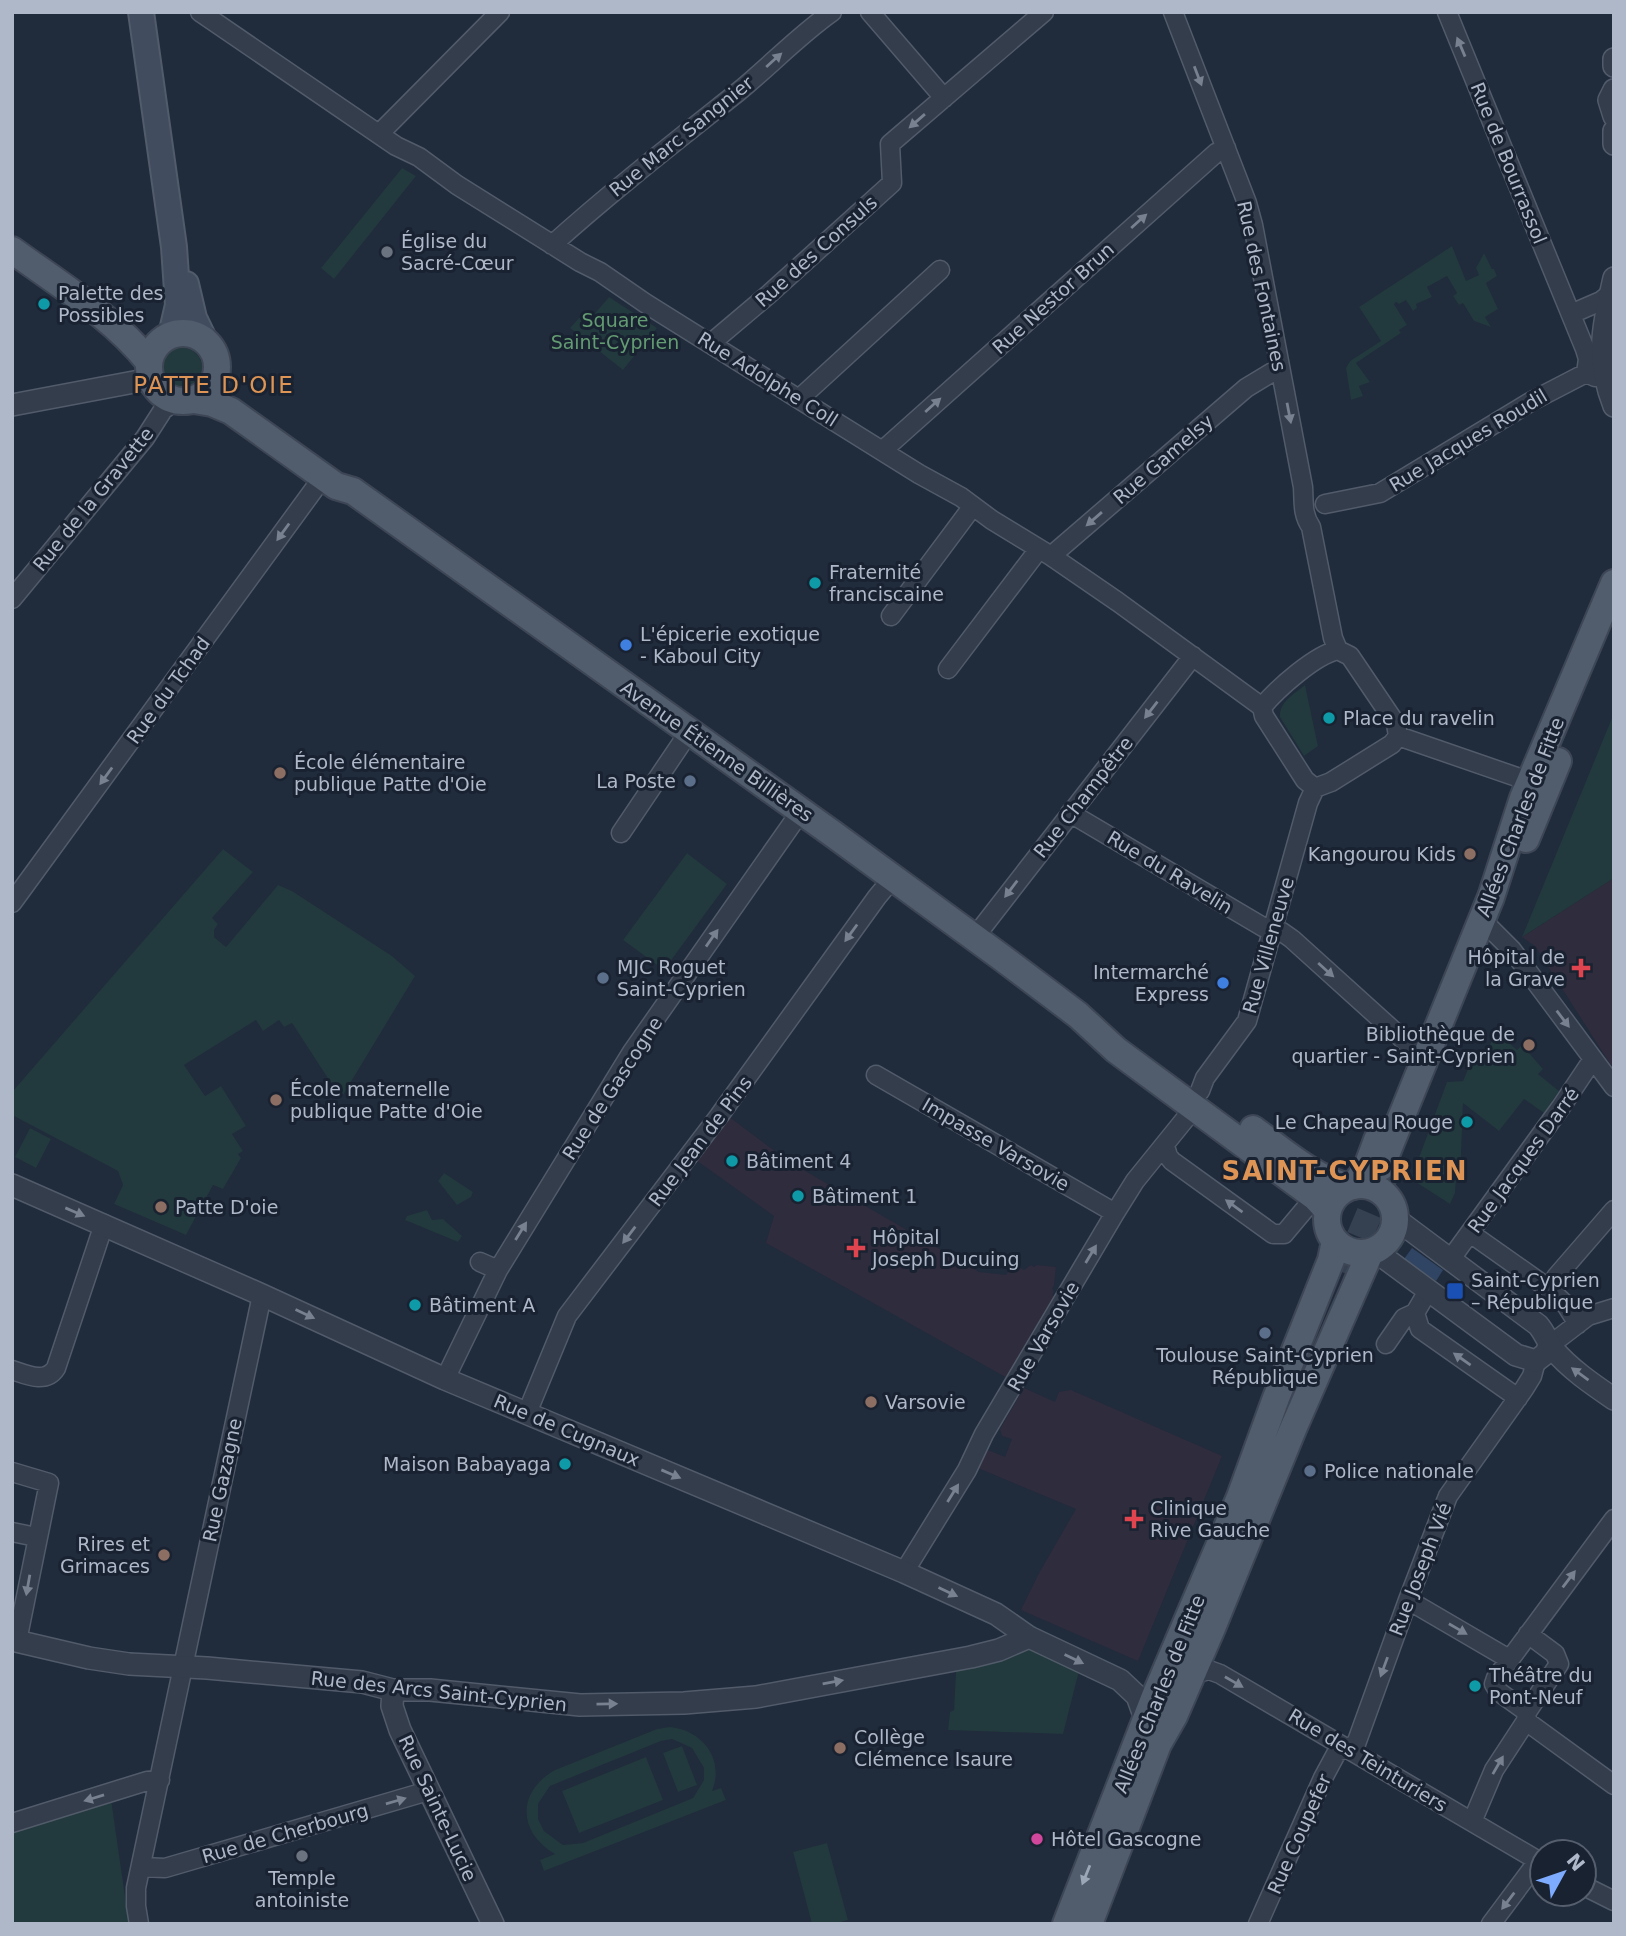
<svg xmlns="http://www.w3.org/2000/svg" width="1626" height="1936" viewBox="0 0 1626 1936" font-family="'DejaVu Sans',sans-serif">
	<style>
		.medical { fill: #2f2c3d }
		.green { fill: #22393d; fill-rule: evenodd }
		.water { fill: #304463 }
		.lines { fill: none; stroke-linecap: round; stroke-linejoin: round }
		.primary-tunnel { stroke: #354051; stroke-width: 26; stroke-dasharray: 26 13; stroke-linecap: butt }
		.minor-casing { stroke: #515b6a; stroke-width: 21 }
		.tertiary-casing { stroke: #515b6a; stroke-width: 24 }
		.secondary-casing { stroke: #515b6a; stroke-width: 28 }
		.primary-casing { stroke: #3d4655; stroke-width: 30 }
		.minor { stroke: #343d4c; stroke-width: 18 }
		.tertiary { stroke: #343d4c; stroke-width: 21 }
		.secondary { stroke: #414c5f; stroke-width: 24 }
		.primary { stroke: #515c6c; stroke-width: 26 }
		.oneway { fill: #778190 }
		.oneway2 { fill: #9ba6b6 }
		.worship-dot { fill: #6b7280; stroke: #192231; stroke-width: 2.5 }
		.culture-dot { fill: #0f9aa8; stroke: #192231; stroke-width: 2.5 }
		.shop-dot { fill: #3f7fe0; stroke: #192231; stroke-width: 2.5 }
		.education-dot { fill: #8d6e63; stroke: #192231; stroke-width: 2.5 }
		.service-dot { fill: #5c6f8a; stroke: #192231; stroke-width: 2.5 }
		.health-dot { fill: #e0444e; stroke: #192231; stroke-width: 2.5 }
		.transit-dot { fill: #1a4fb4; stroke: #192231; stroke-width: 2.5 }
		.hotel-dot { fill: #d1479c; stroke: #192231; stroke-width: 2.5 }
		.labels { text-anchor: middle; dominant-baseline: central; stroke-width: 6; stroke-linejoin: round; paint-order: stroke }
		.street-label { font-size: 19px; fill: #aeb8c8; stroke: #192231 }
		.poi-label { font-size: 19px; fill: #aeb8c8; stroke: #192231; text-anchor: start }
		.park-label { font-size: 19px; fill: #639b72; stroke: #192231 }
		.quarter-label { font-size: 23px; letter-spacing: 2px; fill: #dd9454; stroke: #192231 }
		.district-label { font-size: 26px; font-weight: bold; letter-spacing: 2px; fill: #dd9454; stroke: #192231 }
	</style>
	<rect width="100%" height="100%" fill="#202b3c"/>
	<path class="medical" d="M 1614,878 L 1614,1070 L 1535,946 L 1522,937 Z
		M 728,1116 L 788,1161 L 979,1272 L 1006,1275 L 1013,1264 L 1024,1270 L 1031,1265 L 1034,1267 L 1037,1265 L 1056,1267 L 1054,1285 L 1052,1289 L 1054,1291 L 1052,1295 L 1056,1297 L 1009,1379 L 766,1243 L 774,1216 L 696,1160 Z
		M 1024,1388 L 1055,1402 L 1059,1392 L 1071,1390 L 1222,1456 L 1138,1661 L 1021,1610 L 1038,1575 L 1076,1509 L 978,1468 L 988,1450 L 1005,1457 L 1012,1439 L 1002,1436 L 1000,1429 Z"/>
	<path class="green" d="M 402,168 L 416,176 L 334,279 L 321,268 Z
		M 1452,246 L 1466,281 L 1479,275 L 1476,268 L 1484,253 L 1492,269 L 1494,269 L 1497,276 L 1486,283 L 1498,309 L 1485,317 L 1491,327 L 1474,321 L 1463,303 L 1459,305 L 1453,296 L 1457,293 L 1447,276 L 1427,287 L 1432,297 L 1416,304 L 1417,308 L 1413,311 L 1406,300 L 1399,304 L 1396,302 L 1394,304 L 1407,325 L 1399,330 L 1401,333 L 1356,363 L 1370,382 L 1359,386 L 1363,396 L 1351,400 L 1346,368 L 1350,361 L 1381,341 L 1359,307 Z
		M 609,297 L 657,328 L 623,370 L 570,328 L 579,318 L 590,319 Z
		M 183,347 C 196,349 205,361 202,375 C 200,381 196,384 190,386 C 160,395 148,352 183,347 Z
		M 1305,685 L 1318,746 L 1304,756 L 1280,717 C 1279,702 1294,694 1305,685 Z
		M 1614,713 L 1614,878 L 1522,937 Z
		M 223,849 L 253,872 L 212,918 L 218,924 L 214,930 L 214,937 L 226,947 L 278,885 L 292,891 L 392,956 L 415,976 L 343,1095 L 329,1080 L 292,1023 L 284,1027 L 279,1020 L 263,1031 L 256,1020 L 184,1065 L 205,1096 L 221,1086 L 246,1126 L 232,1134 L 243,1151 L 238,1154 L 241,1158 L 223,1189 L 213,1185 L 186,1235 L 114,1204 L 123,1185 L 118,1171 L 12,1115 L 12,1092 Z
		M 687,853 L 727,884 L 664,970 L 623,940 Z
		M 1496,1031 L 1517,1050 L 1522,1045 L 1543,1069 L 1538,1074 L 1559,1091 L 1544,1113 L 1524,1099 L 1499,1131 L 1463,1103 L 1460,1180 L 1456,1180 L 1455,1193 L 1450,1204 L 1411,1179 L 1447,1082 L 1463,1081 L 1473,1057 L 1483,1061 Z
		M 30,1128 L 51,1139 L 36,1168 L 15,1157 Z
		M 444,1173 L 473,1192 L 471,1197 L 457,1205 L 438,1181 Z
		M 427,1210 L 432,1220 L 443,1219 L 462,1236 L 458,1242 L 405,1220 L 407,1216 Z
		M 1031,1648 L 1079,1671 L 1063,1734 L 948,1730 L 950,1712 L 954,1710 L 956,1670 Z
		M 670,1727 C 703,1730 725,1760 712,1791 L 721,1788 L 726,1800 L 544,1871 L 540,1860 L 555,1854 C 517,1832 517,1791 555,1770 L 657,1729 ZM 672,1739 L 692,1748 L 704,1768 L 704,1780 L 693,1798 L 583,1843 L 563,1845 L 544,1831 L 538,1819 L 538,1804 L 550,1786 L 661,1741 Z
		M 682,1746 L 697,1785 L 678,1792 L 663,1753 Z
		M 646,1757 L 663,1800 L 579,1833 L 562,1791 Z
		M 111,1799 L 129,1924 L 12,1924 L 12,1831 Z
		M 827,1843 L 848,1920 L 834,1924 L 812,1924 L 793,1852 Z"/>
	<path class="water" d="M 1412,1248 L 1443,1270 L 1436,1281 L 1404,1259 Z"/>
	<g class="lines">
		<path class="primary-tunnel" d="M 1344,1273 L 1388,1170"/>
		<defs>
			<path id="minor" d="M 200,12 L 396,146 L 419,157 L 457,185 L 580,262 L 600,272 L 645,303 L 919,474 L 961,497 L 992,520 L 1051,556 L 1118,602 L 1262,707
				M 870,12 L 944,98
				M 1173,12 L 1247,203 L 1253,225 L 1303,487 C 1304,502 1302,514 1311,527 L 1333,638 L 1338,650
				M 1447,12 L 1585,349 L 1588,359 L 1586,373
				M 379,134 L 500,12
				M 552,245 C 612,191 675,142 738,92 C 770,66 798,36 832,12
				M 1571,314 L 1601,301 L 1611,293
				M 710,344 L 768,295 L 892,183 L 890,144 L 1044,12
				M 799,399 L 940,270
				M 882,451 L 1216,153 L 1226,148
				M 1325,504 L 1380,493 L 1532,401 L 1586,373 L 1595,377
				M 1051,556 L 1246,388 L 1279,368
				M 12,599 L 145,438 L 163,410 L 174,401
				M 891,616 L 973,506
				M 1338,650 L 1350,656 L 1396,724 L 1398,736 L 1392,744 L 1331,782 L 1315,788 L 1305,780 L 1264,716 L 1262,707 C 1278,688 1315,655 1338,650 Z
				M 948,669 L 1039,549
				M 1398,736 L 1540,785
				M 1070,813 L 1263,927 L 1282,932 L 1292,939 L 1416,1051
				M 621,833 L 689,732
				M 12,903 L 323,477
				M 1490,928 L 1512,950 L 1614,1087
				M 974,938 L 1193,656
				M 876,1075 L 1115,1213
				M 1200,1091 L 1205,1078 L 1247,1021 L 1308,803 L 1315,788
				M 1165,1146 L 1168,1156 L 1172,1161 L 1273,1234 L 1284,1234 L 1315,1197 L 1324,1196
				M 1470,1233 L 1548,1288 L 1566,1305 L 1578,1324
				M 1450,1260 L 1561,1107 L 1593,1059
				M 480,1262 L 498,1270
				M 1556,1277 L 1614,1210
				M 1428,1291 L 1415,1313 L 1420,1329 L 1518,1398
				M 1386,1344 L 1404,1318 L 1415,1313
				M 1550,1345 L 1588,1316 L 1614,1308
				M 12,1370 C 27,1375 46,1384 56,1368 L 104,1224
				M 445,1379 L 498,1270 L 632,1052 L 801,811
				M 527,1413 L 567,1316 L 719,1116 L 877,897 L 892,879
				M 12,1472 L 49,1483 L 17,1641
				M 12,1532 L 36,1537
				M 904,1572 L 967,1470 L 984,1434 L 1115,1213 L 1135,1181 L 1194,1108
				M 1408,1600 L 1509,1659
				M 1191,1675 L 1209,1670 L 1220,1674 L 1542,1863
				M 1527,1712 L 1499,1692 L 1494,1684 L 1496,1678 L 1614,1519
				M 1526,1721 L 1614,1785
				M 1472,1822 L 1494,1770 L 1526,1721 L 1527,1712 L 1559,1664 L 1555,1654 L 1528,1634
				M 12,1823 L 147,1781 L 160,1780
				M 141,1867 L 165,1868 L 428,1791
				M 1584,1886 L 1614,1901
				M 139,1924 L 136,1906 L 136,1888 L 262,1295
				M 1258,1924 L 1323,1778 L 1337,1752 L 1356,1744 L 1408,1600 L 1448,1496 L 1524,1389 L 1532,1376 L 1536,1361
				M 1491,1924 L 1538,1861"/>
			<path id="tertiary" d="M 1614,59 L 1614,66
				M 1614,90 L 1609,100 L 1614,116
				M 1614,131 L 1614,144
				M 1614,278 C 1603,328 1595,357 1614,406
				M 12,405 L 150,379
				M 12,1185 L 262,1295 L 445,1379 L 904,1572 L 996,1614 L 1029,1637 L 1120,1680 L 1137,1696 L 1146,1721
				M 1396,1219 L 1538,1325 C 1545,1333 1547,1341 1553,1349 C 1570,1369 1592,1384 1614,1399
				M 1375,1251 L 1516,1355 L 1536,1361 L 1545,1354 L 1550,1345
				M 12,1640 L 89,1658 L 129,1664 L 207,1668 L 362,1682 L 393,1690 L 430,1690 L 580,1705 L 684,1703 L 756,1697 L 971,1657 L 999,1650 L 1029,1637
				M 393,1690 L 392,1706 L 400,1730 L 493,1924"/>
			<path id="secondary" d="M 141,12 L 174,247 L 178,305 L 171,335
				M 186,284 L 194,318 L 205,341"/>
			<path id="primary" d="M 12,250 C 60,285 112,316 149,362
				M149 367a34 34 0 1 1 68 0a34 34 0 1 1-68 0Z
				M 194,400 L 212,403 L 231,411 L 336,486 L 353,491 L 833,834 L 1001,957 L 1078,1015 L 1116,1050 L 1315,1197 L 1328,1211
				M 1526,839 L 1558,761
				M 1253,1129 C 1283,1151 1312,1177 1349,1187
				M 1381,1167 L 1491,897 L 1523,798 L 1614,583
				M1327 1219a34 34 0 1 1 68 0a34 34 0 1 1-68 0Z
				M 1354,1186 L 1367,1167 L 1377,1140
				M 1066,1924 L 1155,1696 L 1240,1497 L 1276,1398 L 1331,1260 L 1335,1241
				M 1089,1924 L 1158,1744 L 1174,1716 L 1212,1628 L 1293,1429 L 1370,1253"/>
		</defs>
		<use href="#minor" class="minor-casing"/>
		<use href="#tertiary" class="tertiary-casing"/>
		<use href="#secondary" class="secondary-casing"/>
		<use href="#primary" class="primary-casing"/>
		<use href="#minor" class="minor"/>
		<use href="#tertiary" class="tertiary"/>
		<use href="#secondary" class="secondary"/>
		<use href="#primary" class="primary"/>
	</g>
	<defs><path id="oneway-solid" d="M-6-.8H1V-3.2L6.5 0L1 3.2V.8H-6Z" transform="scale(1.75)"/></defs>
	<g class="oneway">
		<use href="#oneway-solid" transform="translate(1461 47) rotate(-113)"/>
		<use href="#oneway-solid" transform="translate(774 60) rotate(-42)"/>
		<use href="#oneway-solid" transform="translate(1198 76) rotate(69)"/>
		<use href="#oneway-solid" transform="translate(917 121) rotate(139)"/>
		<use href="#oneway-solid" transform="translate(1139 221) rotate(-42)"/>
		<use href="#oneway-solid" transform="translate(933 405) rotate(-42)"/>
		<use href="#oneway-solid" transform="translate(1289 413) rotate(79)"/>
		<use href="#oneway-solid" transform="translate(1094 519) rotate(139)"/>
		<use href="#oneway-solid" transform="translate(283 532) rotate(126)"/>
		<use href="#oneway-solid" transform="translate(1151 710) rotate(128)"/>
		<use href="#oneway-solid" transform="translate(106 776) rotate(126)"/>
		<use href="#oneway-solid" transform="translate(1011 889) rotate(127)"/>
		<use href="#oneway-solid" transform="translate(851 933) rotate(126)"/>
		<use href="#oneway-solid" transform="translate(712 938) rotate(-55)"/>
		<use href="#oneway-solid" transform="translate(1326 970) rotate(42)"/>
		<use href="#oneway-solid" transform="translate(1563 1019) rotate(53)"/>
		<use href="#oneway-solid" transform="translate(1234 1206) rotate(-144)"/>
		<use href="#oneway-solid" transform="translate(75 1212) rotate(23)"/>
		<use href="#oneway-solid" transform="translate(521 1231) rotate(-58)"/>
		<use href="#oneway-solid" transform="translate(629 1235) rotate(127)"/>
		<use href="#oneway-solid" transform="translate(1091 1254) rotate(-59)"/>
		<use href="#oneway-solid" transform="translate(305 1314) rotate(25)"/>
		<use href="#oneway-solid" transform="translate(1462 1359) rotate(-145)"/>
		<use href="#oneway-solid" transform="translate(1580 1374) rotate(-144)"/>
		<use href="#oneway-solid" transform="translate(671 1474) rotate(23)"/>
		<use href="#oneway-solid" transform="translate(953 1493) rotate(-58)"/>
		<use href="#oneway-solid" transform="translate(1569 1579) rotate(-53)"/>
		<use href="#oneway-solid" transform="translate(28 1585) rotate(100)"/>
		<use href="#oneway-solid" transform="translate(948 1592) rotate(25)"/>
		<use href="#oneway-solid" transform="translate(1458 1629) rotate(30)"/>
		<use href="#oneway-solid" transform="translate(1074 1659) rotate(26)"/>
		<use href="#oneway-solid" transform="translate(1384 1667) rotate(110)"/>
		<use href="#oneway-solid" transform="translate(833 1682) rotate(-10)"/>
		<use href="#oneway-solid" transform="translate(1234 1682) rotate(30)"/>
		<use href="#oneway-solid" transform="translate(607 1704) rotate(-1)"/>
		<use href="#oneway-solid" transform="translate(1498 1765) rotate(-60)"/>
		<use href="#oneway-solid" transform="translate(94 1798) rotate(163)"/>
		<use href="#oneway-solid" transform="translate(396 1801) rotate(-16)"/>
		<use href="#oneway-solid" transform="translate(1508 1901) rotate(127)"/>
	</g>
	<use class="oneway2" href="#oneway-solid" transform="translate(1086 1875) rotate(112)"/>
	<g class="worship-dot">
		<circle cx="387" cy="252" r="7"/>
		<circle cx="302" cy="1856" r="7"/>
	</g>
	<g class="culture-dot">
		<circle cx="44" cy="304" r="7"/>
		<circle cx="815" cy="583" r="7"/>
		<circle cx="1329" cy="718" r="7"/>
		<circle cx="1467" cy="1122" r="7"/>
		<circle cx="732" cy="1161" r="7"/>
		<circle cx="798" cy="1196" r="7"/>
		<circle cx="415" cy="1305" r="7"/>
		<circle cx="565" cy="1464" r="7"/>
		<circle cx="1475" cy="1686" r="7"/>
	</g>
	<g class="shop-dot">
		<circle cx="626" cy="645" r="7"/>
		<circle cx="1223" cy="983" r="7"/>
	</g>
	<g class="education-dot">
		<circle cx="280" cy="773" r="7"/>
		<circle cx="1470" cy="854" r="7"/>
		<circle cx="1529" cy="1045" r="7"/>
		<circle cx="276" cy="1100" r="7"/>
		<circle cx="161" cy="1207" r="7"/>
		<circle cx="871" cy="1402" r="7"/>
		<circle cx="164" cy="1555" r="7"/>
		<circle cx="840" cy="1748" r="7"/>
	</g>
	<g class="service-dot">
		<circle cx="690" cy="781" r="7"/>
		<circle cx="603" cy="978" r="7"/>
		<circle cx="1265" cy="1333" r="7"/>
		<circle cx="1310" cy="1471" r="7"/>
	</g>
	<g class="health-dot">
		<path d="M1577.5 957.5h7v7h7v7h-7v7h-7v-7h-7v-7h7z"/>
		<path d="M852.5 1237.5h7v7h7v7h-7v7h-7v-7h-7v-7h7z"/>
		<path d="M1130.5 1508.5h7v7h7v7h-7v7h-7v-7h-7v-7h7z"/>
	</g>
	<rect class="transit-dot" x="1446" y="1282" width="18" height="18" rx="3.5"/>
	<circle class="hotel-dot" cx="1037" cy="1839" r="7"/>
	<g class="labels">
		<g class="street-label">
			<text transform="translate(681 136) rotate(-39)">Rue Marc Sangnier</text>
			<text transform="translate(1509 163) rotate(68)">Rue de Bourrassol</text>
			<text transform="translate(816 251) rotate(-42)">Rue des Consuls</text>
			<text transform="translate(1262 286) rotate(78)">Rue des Fontaines</text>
			<text transform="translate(1053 298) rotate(-42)">Rue Nestor Brun</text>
			<text transform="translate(768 379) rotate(32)">Rue Adolphe Coll</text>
			<text transform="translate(1468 440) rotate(-31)">Rue Jacques Roudil</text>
			<text transform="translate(1163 459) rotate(-41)">Rue Gamelsy</text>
			<text transform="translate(93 499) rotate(-51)">Rue de la Gravette</text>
			<text transform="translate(168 690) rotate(-54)">Rue du Tchad</text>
			<text transform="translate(717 751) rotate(35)">Avenue Étienne Billières</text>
			<text transform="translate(1083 797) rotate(-52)">Rue Champêtre</text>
			<text transform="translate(1520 817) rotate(-69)">Allées Charles de Fitte</text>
			<text transform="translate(1170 872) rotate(31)">Rue du Ravelin</text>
			<text transform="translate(1268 945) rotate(-74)">Rue Villeneuve</text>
			<text transform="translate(612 1088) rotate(-57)">Rue de Gascogne</text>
			<text transform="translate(700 1141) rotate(-53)">Rue Jean de Pins</text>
			<text transform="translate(996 1144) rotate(30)">Impasse Varsovie</text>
			<text transform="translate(1523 1160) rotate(-54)">Rue Jacques Darré</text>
			<text transform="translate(1043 1336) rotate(-60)">Rue Varsovie</text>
			<text transform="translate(567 1430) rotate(23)">Rue de Cugnaux</text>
			<text transform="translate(222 1480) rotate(-78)">Rue Gazagne</text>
			<text transform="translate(1420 1569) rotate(-69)">Rue Joseph Vié</text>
			<text transform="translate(439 1691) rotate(6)">Rue des Arcs Saint-Cyprien</text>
			<text transform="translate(1159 1694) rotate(-68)">Allées Charles de Fitte</text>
			<text transform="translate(1368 1760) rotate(31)">Rue des Teinturiers</text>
			<text transform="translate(438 1808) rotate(65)">Rue Sainte-Lucie</text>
			<text transform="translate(285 1833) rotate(-16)">Rue de Cherbourg</text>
			<text transform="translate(1299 1834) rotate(-66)">Rue Coupefer</text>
		</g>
		<g class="poi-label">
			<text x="401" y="241">Église du<tspan x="401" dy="22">Sacré-Cœur</tspan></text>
			<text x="58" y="293">Palette des<tspan x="58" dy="22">Possibles</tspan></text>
			<text x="829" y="572">Fraternité<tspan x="829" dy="22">franciscaine</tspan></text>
			<text x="640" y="634">L'épicerie exotique<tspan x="640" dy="22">- Kaboul City</tspan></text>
			<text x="1343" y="718">Place du ravelin</text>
			<text x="294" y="762">École élémentaire<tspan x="294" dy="22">publique Patte d'Oie</tspan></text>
			<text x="676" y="781" text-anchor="end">La Poste</text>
			<text x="1456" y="854" text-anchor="end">Kangourou Kids</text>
			<text x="1565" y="957" text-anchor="end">Hôpital de<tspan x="1565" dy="22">la Grave</tspan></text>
			<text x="617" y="967">MJC Roguet<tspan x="617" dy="22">Saint-Cyprien</tspan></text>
			<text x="1209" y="972" text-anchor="end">Intermarché<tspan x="1209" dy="22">Express</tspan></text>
			<text x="1515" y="1034" text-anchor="end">Bibliothèque de<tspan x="1515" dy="22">quartier - Saint-Cyprien</tspan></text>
			<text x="290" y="1089">École maternelle<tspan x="290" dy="22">publique Patte d'Oie</tspan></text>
			<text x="1453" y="1122" text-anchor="end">Le Chapeau Rouge</text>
			<text x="746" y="1161">Bâtiment 4</text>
			<text x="812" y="1196">Bâtiment 1</text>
			<text x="175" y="1207">Patte D'oie</text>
			<text x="872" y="1237">Hôpital<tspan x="872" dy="22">Joseph Ducuing</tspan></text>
			<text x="1471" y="1280">Saint-Cyprien<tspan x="1471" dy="22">– République</tspan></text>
			<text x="429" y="1305">Bâtiment A</text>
			<text x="1265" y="1355" text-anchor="middle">Toulouse Saint-Cyprien<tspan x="1265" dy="22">République</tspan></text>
			<text x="885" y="1402">Varsovie</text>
			<text x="551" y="1464" text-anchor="end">Maison Babayaga</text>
			<text x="1324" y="1471">Police nationale</text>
			<text x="1150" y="1508">Clinique<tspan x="1150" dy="22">Rive Gauche</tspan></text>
			<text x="150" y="1544" text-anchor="end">Rires et<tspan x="150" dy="22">Grimaces</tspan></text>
			<text x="1489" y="1675">Théâtre du<tspan x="1489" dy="22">Pont-Neuf</tspan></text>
			<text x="854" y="1737">Collège<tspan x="854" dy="22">Clémence Isaure</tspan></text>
			<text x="1051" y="1839">Hôtel Gascogne</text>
			<text x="302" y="1878" text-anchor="middle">Temple<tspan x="302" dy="22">antoiniste</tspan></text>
		</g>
		<g class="park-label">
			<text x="615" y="320">Square<tspan x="615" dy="22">Saint-Cyprien</tspan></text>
		</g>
		<g class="quarter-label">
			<text x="214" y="385">PATTE D'OIE</text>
		</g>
		<g class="district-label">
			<text x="1345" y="1171">SAINT-CYPRIEN</text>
		</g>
	</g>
	<rect width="1626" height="1936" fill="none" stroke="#aeb8c8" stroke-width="28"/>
	<g transform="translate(1563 1873) rotate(50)"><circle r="33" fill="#192231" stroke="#555e6d" stroke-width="2"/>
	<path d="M0-5L12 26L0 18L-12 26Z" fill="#7dabff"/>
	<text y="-10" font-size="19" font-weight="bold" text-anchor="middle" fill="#aeb8c8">N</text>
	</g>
</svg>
